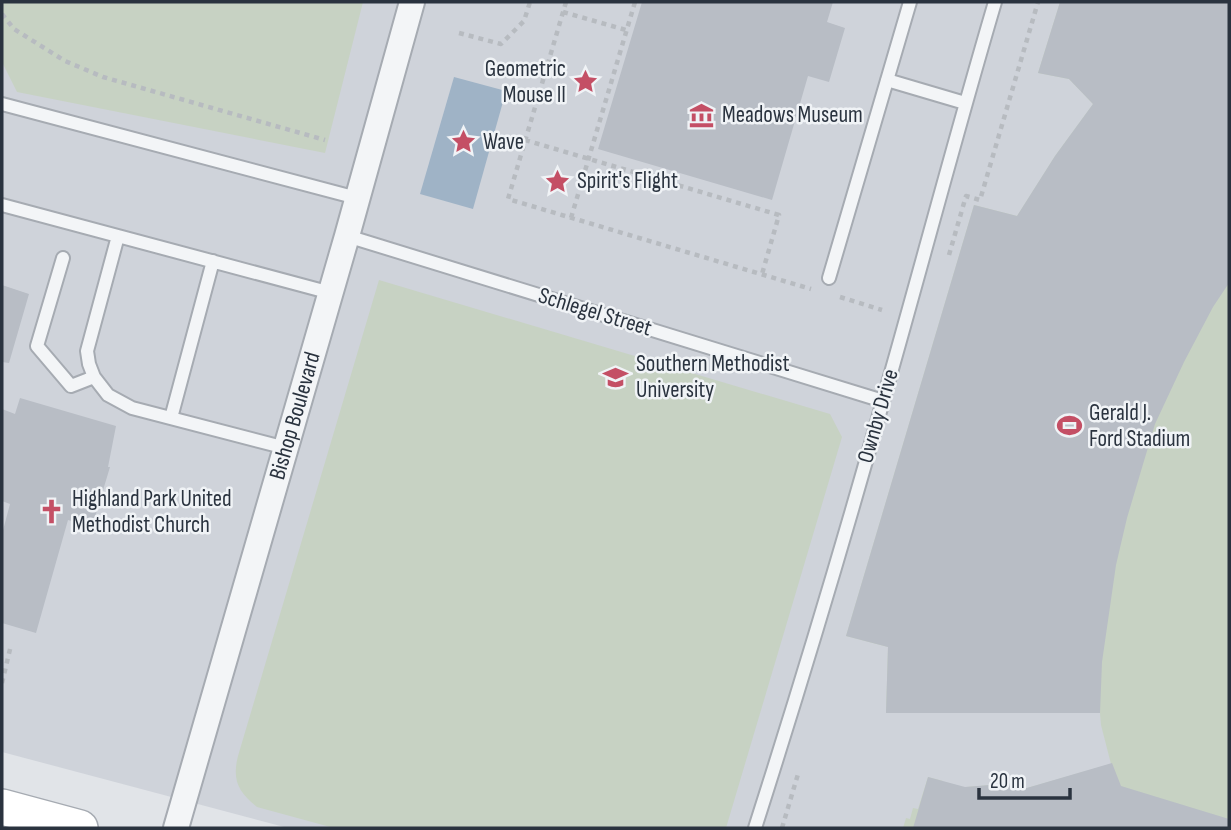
<svg xmlns="http://www.w3.org/2000/svg" width="1231" height="830" viewBox="0 0 1231 830" font-family="'Sofia Sans Condensed',sans-serif">
	<style>
		.built { fill: #cfd3da }
		.green { fill: #c7d2c3 }
		.water { fill: #9fb3c6 }
		.building { fill: #b8bdc5 }
		.lines { fill: none; stroke-linecap: round; stroke-linejoin: round }
		.lane-casing { stroke: #a6abb2; stroke-width: 16 }
		.street-casing { stroke: #a6abb2; stroke-width: 28 }
		.secondary-casing { stroke: #a6abb2; stroke-width: 38 }
		.path { stroke: #b7bbc0; stroke-width: 4.5; stroke-dasharray: 5 5; stroke-linecap: butt }
		.lane { stroke: #f3f5f7; stroke-width: 12 }
		.street { stroke: #f3f5f7; stroke-width: 24 }
		.secondary { stroke: #fff; stroke-width: 35 }
		.labels { text-anchor: middle; dominant-baseline: central; stroke-width: 5; stroke-linejoin: round; paint-order: stroke }
		.poi-label { font-size: 23px; fill: #2a333f; stroke: #f0f3f6; text-anchor: start }
		.street-label { font-size: 23px; fill: #2a333f; stroke: #f0f3f6 }
	</style>
	<rect width="100%" height="100%" fill="#e1e4e8"/>
	<path class="built" d="M 2,2 L 1229,2 L 1229,828 L 288,828 L 2,752 Z"/>
	<path class="green" d="M 2,2 L 363,2 L 325,153 L 17,92 L 2,62 Z
		M 1060,2 L 1229,2 L 1229,828 L 903,828 L 906,818 L 910,819 L 913,808 L 918,809 L 928,777 L 943,781 L 942,789 L 1016,783 L 1020,790 L 1111,764 L 1101,725 L 1100,713 L 886,713 L 888,647 L 846,636 L 974,205 L 1017,216 L 1055,156 L 1093,104 L 1069,79 L 1038,73 Z
		M 379,280 L 830,414 L 842,437 L 726,828 L 334,828 L 257,807 C 238,792 232,780 238,756 Z"/>
	<path class="water" d="M 454,77 L 506,91 L 473,209 L 420,194 Z"/>
	<path class="building" d="M 642,2 L 833,2 L 827,22 L 845,28 L 829,82 L 808,76 L 772,200 L 598,149 Z
		M 1060,2 L 1229,2 L 1229,283 L 1213,307 L 1184,362 L 1155,424 L 1127,518 L 1116,565 L 1102,662 L 1100,713 L 886,713 L 888,647 L 846,636 L 974,205 L 1017,216 L 1055,156 L 1093,104 L 1069,79 L 1038,73 Z
		M 2,285 L 29,294 L 9,363 L 2,362 Z
		M 20,398 L 116,426 L 108,467 L 110,467 L 92,527 L 68,520 L 36,633 L 2,623 L 2,534 L 10,504 L 2,501 L 2,409 L 15,414 Z
		M 1112,763 L 1121,786 L 1229,819 L 1229,828 L 913,828 L 928,777 L 965,787 L 1016,783 L 1020,790 Z"/>
	<g class="lines">
		<defs>
			<path id="lane" d="M 887,80 L 965,103
				M 2,104 L 357,198
				M 2,205 L 331,293
				M 118,236 L 87,351 L 89,364 L 94,377 L 108,395 L 132,408 L 286,448
				M 347,236 L 883,401
				M 63,258 L 37,346 L 71,386 L 94,377
				M 829,278 L 910,2
				M 171,418 L 213,261
				M 755,828 C 800,687 843,544 883,401 C 921,268 956,134 995,2"/>
			<g id="street">
				<path id="s1" d="M 176,828 L 347,236 L 412,2"/>
			</g>
			<path id="secondary" d="M 2,807 L 80,828"/>
		</defs>
		<use href="#lane" class="lane-casing"/>
		<use href="#street" class="street-casing"/>
		<use href="#secondary" class="secondary-casing"/>
		<path class="path" d="M 566,2 L 508,199 L 811,289
			M 563,12 L 626,30
			M 2,14 L 14,29 L 65,61 L 103,77 L 325,140
			M 459,33 L 501,44 L 524,21 L 530,2
			M 525,140 L 779,215 L 762,274
			M 571,218 L 635,2
			M 949,255 L 966,196 L 980,200 L 1038,2
			M 840,297 L 882,310
			M 2,683 L 11,645
			M 782,828 L 798,774"/>
		<use href="#lane" class="lane"/>
		<use href="#street" class="street"/>
		<use href="#secondary" class="secondary"/>
	</g>
	<defs>
		<symbol id="sight-bare" viewBox="-9 -9 18 18"><path d="M0-6L1.8-2.2L6-1.7L2.9 1.2L3.7 5.4L0 3.3L-3.7 5.4L-2.9 1.2L-6-1.7L-1.8-2.2Z" fill="#c44f65" stroke="#f0f3f6" stroke-width="2.5" paint-order="stroke"/></symbol>
		<symbol id="museum-bare" viewBox="-9 -9 18 18"><path d="M0-6L6-3V-2H-6V-3ZM-5-1h2V3h-2ZM-1-1h2V3h-2ZM3-1h2V3H3ZM-6 4H6V6H-6Z" fill="#c44f65" stroke="#f0f3f6" stroke-width="2.5" paint-order="stroke"/></symbol>
		<symbol id="university-bare" viewBox="-9 -9 18 18"><path d="M0-5L7-2L0 1L-7-2ZM-4 1L0 2.5L4 1V4Q0 6-4 4Z" fill="#c44f65" stroke="#f0f3f6" stroke-width="2.5" paint-order="stroke"/></symbol>
		<symbol id="stadium-bare" viewBox="-9 -9 18 18"><path d="M0-5a6.5 5 0 1 0 0 10a6.5 5 0 1 0 0-10ZM-3.5-1.8h7v3.6h-7Z" fill="#c44f65" stroke="#f0f3f6" stroke-width="2.5" paint-order="stroke"/></symbol>
		<symbol id="church-bare" viewBox="-9 -9 18 18"><path d="M-1.2-6h2.4v3.5h3.3v2.4h-3.3V6h-2.4V-.1h-3.3v-2.4h3.3Z" fill="#c44f65" stroke="#f0f3f6" stroke-width="2.5" paint-order="stroke"/></symbol>
	</defs>
	<g fill-rule="evenodd">
		<use href="#sight-bare" x="568" y="64" width="35" height="35"/>
		<use href="#museum-bare" x="684" y="98" width="35" height="35"/>
		<use href="#sight-bare" x="446" y="124" width="35" height="35"/>
		<use href="#sight-bare" x="540" y="164" width="35" height="35"/>
		<use href="#university-bare" x="598" y="360" width="35" height="35"/>
		<use href="#stadium-bare" x="1052" y="408" width="35" height="35"/>
		<use href="#church-bare" x="34" y="494" width="35" height="35"/>
	</g>
	<g class="labels">
		<g class="poi-label">
			<text x="566" y="69" text-anchor="end">Geometric<tspan x="566" dy="26">Mouse II</tspan></text>
			<text x="722" y="115">Meadows Museum</text>
			<text x="483" y="142">Wave</text>
			<text x="577" y="181">Spirit's Flight</text>
			<text x="636" y="364">Southern Methodist<tspan x="636" dy="26">University</tspan></text>
			<text x="1089" y="413">Gerald J.<tspan x="1089" dy="26">Ford Stadium</tspan></text>
			<text x="72" y="499">Highland Park United<tspan x="72" dy="26">Methodist Church</tspan></text>
		</g>
		<g class="street-label">
			<text transform="translate(595 312) rotate(17)">Schlegel Street</text>
			<text stroke="none"><textPath href="#s1" startOffset="429">Bishop Boulevard</textPath></text>
			<text transform="translate(878 416) rotate(-74)">Ownby Drive</text>
		</g>
	</g>
	<rect width="1231" height="830" fill="none" stroke="#2a333f" stroke-width="7"/>
	<path d="M979 788v10h91v-10" fill="none" stroke="#2a333f" stroke-width="3.5"/>
	<text x="990" y="788" font-size="21" fill="#2a333f" stroke="#f0f3f6" stroke-width="5" paint-order="stroke">20 m</text>
</svg>
